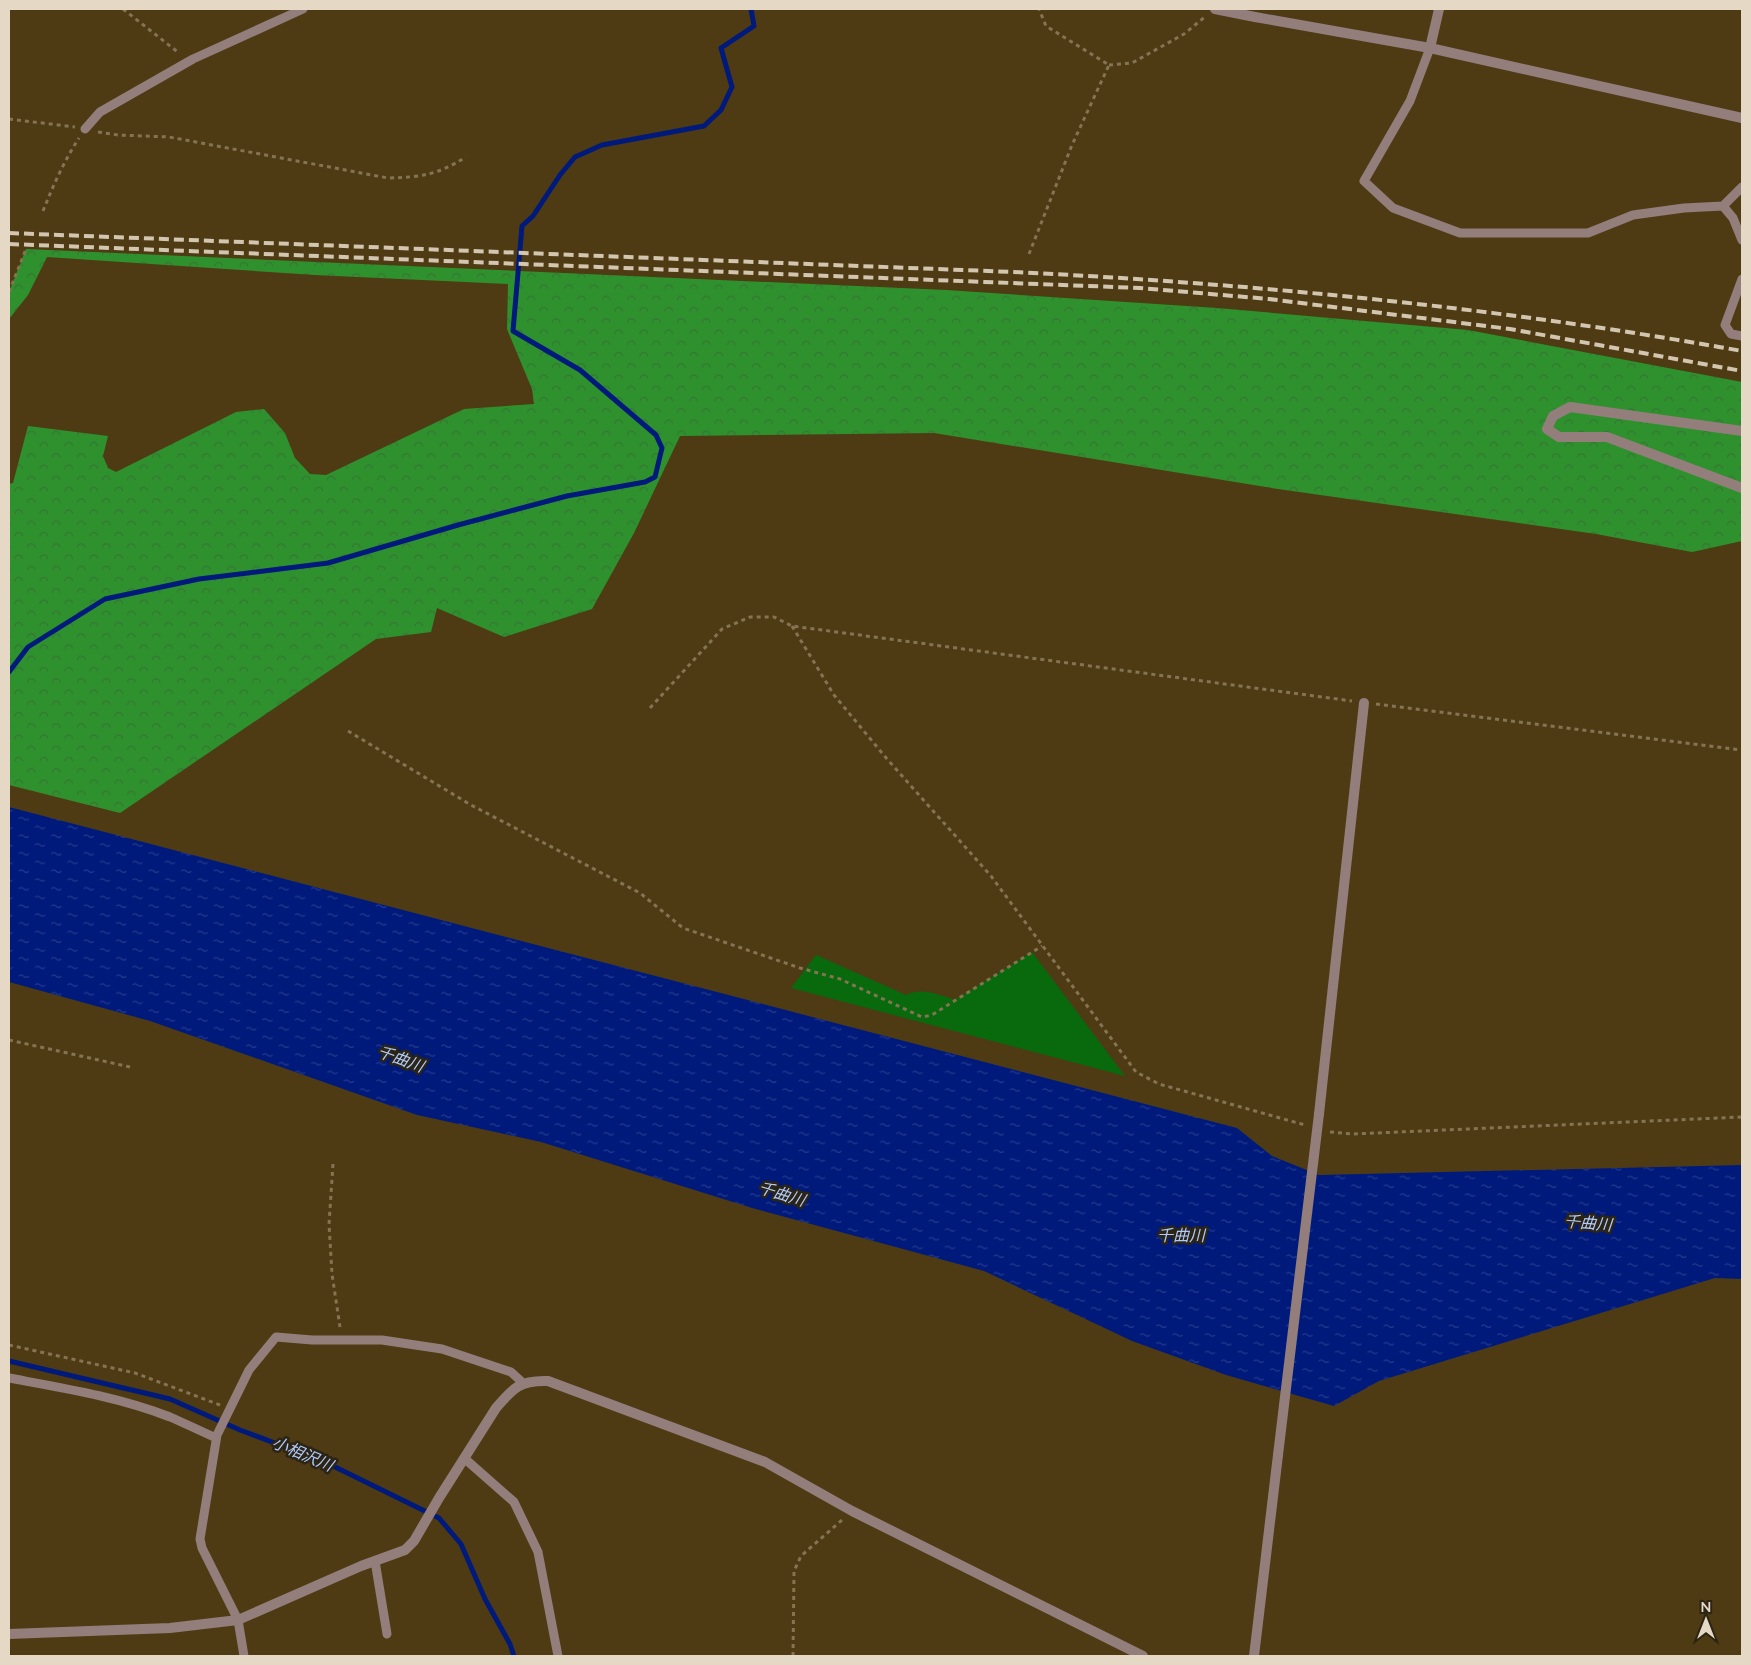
<svg xmlns="http://www.w3.org/2000/svg" width="1751" height="1665" viewBox="0 0 1751 1665" font-family="Lato,'Noto Sans JP',sans-serif">
	<style>
		.grass { fill: #08690d }
		.forest { fill: url(#forest-crowns) }
		.water { fill: url(#water-ripples) }
		.lines { fill: none; stroke-linecap: round; stroke-linejoin: round }
		.stream { stroke: #001a7c; stroke-width: 5 }
		.path { stroke: #857454; stroke-width: 3; stroke-dasharray: 4 4; stroke-linecap: butt }
		.lane { stroke: #937e7c; stroke-width: 9 }
		.street { stroke: #937e7c; stroke-width: 10 }
		.rail { stroke: #d3c6b0; stroke-width: 4; stroke-dasharray: 10 5; stroke-linecap: butt }
		.street-bridge { stroke: #937e7c; stroke-width: 10 }
		.labels { text-anchor: middle; dominant-baseline: central; stroke-width: 5; stroke-linejoin: round; paint-order: stroke }
		.water-label { font-size: 16px; font-style: italic; fill: #afcafd; stroke: #2c2414 }
	</style>
	<defs>
		<pattern id="forest-crowns" width="20" height="18" patternUnits="userSpaceOnUse" patternTransform="scale(1.25)"><rect width="20" height="18" fill="#2e912e"/><path d="M2 6a3 3 0 1 1 6 0M12 15a3 3 0 1 1 6 0" fill="none" stroke="#367533"/></pattern>
		<pattern id="water-ripples" width="26" height="14" patternUnits="userSpaceOnUse" patternTransform="scale(1.25)"><rect width="26" height="14" fill="#001a7c"/><path d="M2 4q2-2 4 0t4 0M15 11q2-2 4 0t4 0" fill="none" stroke="#253b8d"/></pattern>
	</defs>
	<rect width="100%" height="100%" fill="#4e3b14"/>
	<path class="grass" d="M 1032,952 L 1125,1076 L 791,988 L 816,955 L 906,995 C 922,987 939,995 955,1000 Z"/>
	<path class="forest" d="M 26,249 L 946,290 L 1217,308 L 1468,330 L 1742,382 L 1742,541 L 1692,552 L 1596,534 L 1278,489 L 934,433 L 680,436 L 634,533 L 592,609 L 504,637 L 437,608 L 431,632 L 376,639 L 120,813 L 9,785 L 9,484 L 13,483 L 28,426 L 108,436 L 103,456 L 108,468 L 116,472 L 236,412 L 264,409 L 285,433 L 295,458 L 310,474 L 326,475 L 464,409 L 534,404 L 532,389 L 507,329 L 508,284 L 315,275 L 47,257 L 28,295 L 9,319 L 9,292 Z"/>
	<path class="water" d="M 9,807 L 1237,1128 L 1272,1156 L 1319,1175 L 1742,1165 L 1742,1279 L 1715,1278 L 1379,1381 L 1334,1406 L 1226,1375 L 1132,1341 L 984,1271 L 752,1208 L 541,1142 L 417,1115 L 150,1021 L 9,982 Z"/>
	<g class="lines">
		<path class="stream" d="M 9,672 L 28,647 L 105,599 L 199,579 L 328,563 L 458,525 L 567,496 L 645,482 L 655,477 L 662,448 L 656,435 L 580,370 L 513,331 L 522,226 L 533,216 L 560,175 L 575,157 L 602,145 L 704,126 L 721,110 L 732,87 L 721,48 L 754,26 L 751,9
			M 9,1361 L 170,1399 L 240,1430 L 325,1462 L 439,1518 L 461,1544 L 485,1599 L 510,1644 L 514,1656"/>
		<path class="path" d="M 123,9 L 179,53
			M 1109,65 L 1132,63 L 1184,34 L 1206,16
			M 9,119 L 75,127
			M 98,132 L 118,135 L 169,137 L 388,178 C 422,177 437,175 466,157
			M 43,211 C 53,186 64,161 79,138
			M 1029,254 L 1072,145 L 1109,65 L 1046,26 L 1039,9
			M 9,292 L 26,249
			M 792,626 L 834,695 L 887,759 L 991,876 L 1136,1072 L 1159,1084 L 1305,1125
			M 1376,704 L 1742,750
			M 650,708 L 722,629 L 750,617 L 774,617 L 792,626 L 1352,701
			M 348,731 L 471,805 L 640,893 L 683,928 L 800,968 L 840,979 L 922,1017 L 932,1015 L 1042,946
			M 9,1040 L 130,1067
			M 1330,1132 L 1353,1134 L 1742,1117
			M 333,1164 L 329,1224 L 332,1274 L 340,1327
			M 9,1345 L 135,1373 L 220,1405
			M 793,1656 L 794,1571 L 801,1556 L 842,1520"/>
		<path class="lane" d="M 1430,48 L 1410,101 L 1364,181 L 1393,208 L 1460,233 L 1588,233 L 1633,215 L 1684,208 L 1723,206 L 1742,187
			M 85,129 L 100,112 L 193,59 L 303,9
			M 1723,206 L 1733,218 L 1742,240
			M 1742,279 L 1725,325 L 1731,334 L 1742,336
			M 9,1378 C 63,1388 119,1397 170,1417 C 186,1424 201,1431 216,1438
			M 464,1458 L 514,1502 L 538,1552 L 558,1656
			M 375,1561 L 387,1634
			M 244,1656 L 238,1620 L 202,1548 L 200,1539 L 217,1435 L 249,1370 L 276,1337 L 312,1340 L 382,1340 L 442,1349 L 511,1372 L 523,1383"/>
		<path class="street" d="M 1215,9 L 1255,17 L 1430,48 L 1742,118
			M 1430,48 L 1439,9
			M 1742,431 L 1570,407 L 1553,416 L 1547,429 L 1559,437 L 1607,437 L 1742,488
			M 1319,1114 L 1364,703
			M 9,1634 L 170,1628 L 238,1620 L 361,1566 L 405,1550 L 414,1541 L 439,1498 L 496,1408 C 513,1388 520,1380 548,1381 L 765,1462 L 852,1511 L 1143,1656
			M 1254,1656 L 1278,1455"/>
		<path class="rail" d="M 9,233 L 1014,272 C 1259,284 1502,308 1742,351
			M 9,244 L 1140,288 L 1269,299 L 1510,329 L 1742,371"/>
		<path class="street-bridge" d="M 1278,1455 L 1319,1114"/>
	</g>
	<g class="labels">
		<g class="water-label">
			<text transform="translate(401 1058) rotate(20)">千曲川</text>
			<text transform="translate(782 1193) rotate(17)">千曲川</text>
			<text transform="translate(1588 1222) rotate(5)">千曲川</text>
			<text x="1181" y="1234">千曲川</text>
			<text transform="translate(303 1453) rotate(23)">小相沢川</text>
		</g>
	</g>
	<rect width="1751" height="1665" fill="none" stroke="#e5d9c5" stroke-width="20"/>
	<g transform="translate(1706 1620)" stroke="#2c2414" stroke-width="4" paint-order="stroke">
	<path d="M0-4L9 19L0 12L-9 19Z" fill="#e5d9c5"/>
	<text y="-8" font-size="14" font-weight="bold" text-anchor="middle" fill="#e5d9c5">N</text>
	</g>
</svg>
